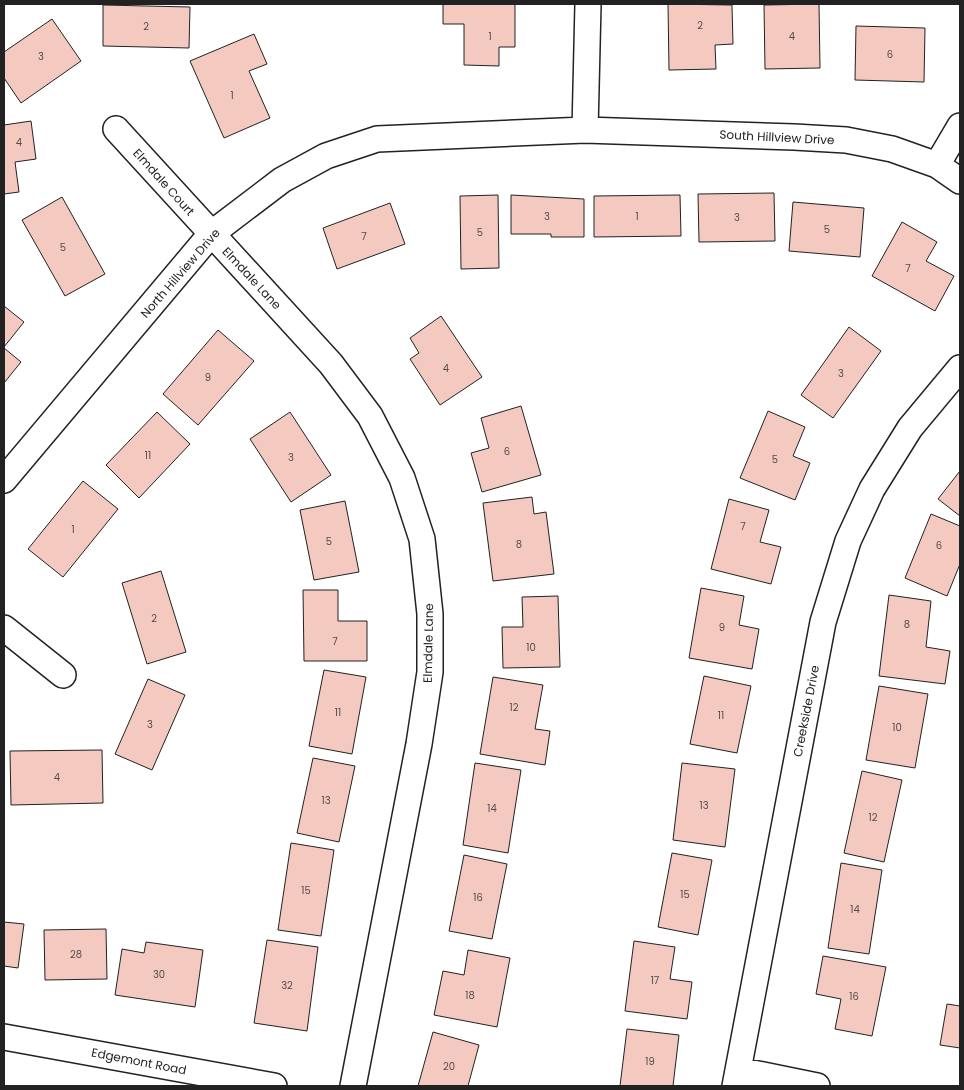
<svg xmlns="http://www.w3.org/2000/svg" width="964" height="1090" viewBox="0 0 964 1090" font-family="Poppins,sans-serif">
	<style>
		.building { fill: #f3c9c0; stroke: #222 }
		.lines { fill: none; stroke-linecap: round; stroke-linejoin: round }
		.street-casing { stroke: #222; stroke-width: 28 }
		.street { stroke: #fff; stroke-width: 25 }
		.labels { text-anchor: middle; dominant-baseline: central; stroke-width: 4; stroke-linejoin: round; paint-order: stroke }
		.number-label { font-size: 10px; fill: #564c4a }
		.street-label { font-size: 12px; fill: #222; stroke: #fff }
	</style>
	<rect width="100%" height="100%" fill="#fff"/>
	<path class="building" d="M 443,4 L 515,4 L 515,47 L 499,47 L 499,66 L 464,65 L 464,24 L 443,24 Z
		M 668,4 L 732,5 L 733,44 L 715,45 L 716,69 L 669,70 Z
		M 819,4 L 820,68 L 765,69 L 764,5 Z
		M 103,5 L 190,7 L 189,48 L 103,46 Z
		M 52,19 L 81,61 L 21,103 L 4,78 L 4,52 Z
		M 856,26 L 925,28 L 924,82 L 855,80 Z
		M 254,34 L 267,64 L 249,71 L 270,118 L 224,138 L 190,61 Z
		M 31,121 L 36,159 L 15,162 L 19,192 L 4,194 L 4,125 Z
		M 774,193 L 775,241 L 699,242 L 698,194 Z
		M 498,195 L 499,268 L 461,269 L 460,196 Z
		M 511,195 L 584,199 L 584,237 L 551,237 L 551,234 L 511,234 Z
		M 680,195 L 681,236 L 594,237 L 594,196 Z
		M 62,197 L 105,274 L 65,296 L 22,220 Z
		M 793,202 L 864,208 L 860,257 L 789,251 Z
		M 390,203 L 405,244 L 337,269 L 323,228 Z
		M 902,222 L 937,242 L 926,261 L 954,276 L 935,311 L 872,276 Z
		M 4,306 L 24,322 L 4,347 Z
		M 441,316 L 482,377 L 440,405 L 410,359 L 419,353 L 410,338 Z
		M 849,327 L 881,351 L 833,418 L 801,395 Z
		M 218,330 L 254,361 L 198,425 L 163,394 Z
		M 4,348 L 21,362 L 4,383 Z
		M 521,406 L 541,475 L 482,492 L 471,453 L 489,448 L 481,418 Z
		M 768,411 L 805,427 L 793,456 L 810,463 L 795,500 L 740,478 Z
		M 157,412 L 190,444 L 139,498 L 106,465 Z
		M 290,412 L 331,475 L 291,502 L 250,439 Z
		M 960,471 L 960,516 L 938,499 Z
		M 83,481 L 118,509 L 63,577 L 28,549 Z
		M 532,497 L 534,514 L 546,512 L 554,574 L 493,581 L 483,503 Z
		M 729,499 L 769,510 L 760,542 L 781,547 L 771,584 L 711,569 Z
		M 345,501 L 359,572 L 314,580 L 300,510 Z
		M 931,514 L 960,526 L 960,564 L 947,596 L 905,578 Z
		M 161,571 L 186,652 L 147,664 L 122,583 Z
		M 701,588 L 744,596 L 739,625 L 759,629 L 752,669 L 689,658 Z
		M 303,590 L 338,590 L 338,621 L 367,621 L 367,661 L 304,661 Z
		M 889,595 L 931,601 L 926,647 L 950,651 L 945,684 L 879,676 Z
		M 558,596 L 560,667 L 503,668 L 502,627 L 523,627 L 522,597 Z
		M 324,670 L 366,677 L 352,754 L 309,746 Z
		M 704,676 L 751,686 L 737,753 L 690,744 Z
		M 493,677 L 543,685 L 535,729 L 550,731 L 545,765 L 480,754 Z
		M 148,679 L 185,695 L 152,770 L 115,754 Z
		M 879,686 L 928,694 L 915,768 L 866,760 Z
		M 102,750 L 103,803 L 11,805 L 10,751 Z
		M 313,758 L 355,766 L 339,842 L 297,833 Z
		M 475,763 L 521,770 L 508,853 L 463,845 Z
		M 682,763 L 735,769 L 725,847 L 673,840 Z
		M 862,771 L 902,780 L 884,862 L 844,853 Z
		M 291,843 L 334,850 L 321,936 L 278,930 Z
		M 672,853 L 712,860 L 698,935 L 658,927 Z
		M 464,855 L 507,864 L 492,939 L 449,931 Z
		M 841,863 L 882,870 L 869,954 L 828,948 Z
		M 4,922 L 24,924 L 18,968 L 4,966 Z
		M 106,929 L 107,979 L 45,980 L 44,930 Z
		M 267,940 L 318,947 L 307,1031 L 254,1023 Z
		M 634,941 L 675,947 L 670,979 L 692,982 L 687,1019 L 625,1011 Z
		M 146,942 L 203,950 L 195,1007 L 115,995 L 122,949 L 144,953 Z
		M 468,950 L 510,958 L 497,1027 L 434,1015 L 443,971 L 464,975 Z
		M 823,956 L 886,967 L 872,1036 L 835,1029 L 841,999 L 816,994 Z
		M 947,1004 L 960,1006 L 960,1048 L 940,1045 Z
		M 627,1029 L 679,1035 L 673,1086 L 620,1086 Z
		M 433,1032 L 479,1045 L 468,1086 L 418,1086 Z"/>
	<g class="lines">
		<defs>
			<path id="street" d="M 116,129 L 331,364 L 370,416 L 402,478 L 422,539 L 430,614 L 430,672 L 419,744 L 353,1086
				M 585,130 L 588,4
				M 937,165 L 960,126
				M 4,480 L 211,234 L 282,180 L 326,156 L 377,139 L 585,130 L 794,137 L 846,140 L 892,149 L 937,165 L 960,181
				M 4,628 L 63,675
				M 4,1037 L 274,1086
				M 738,1070 L 817,1086
				M 735,1086 L 823,622 L 848,541 L 872,489 L 910,428 L 960,368"/>
		</defs>
		<use href="#street" class="street-casing"/>
		<use href="#street" class="street"/>
	</g>
	<g class="labels">
		<g class="number-label">
			<text x="700" y="25">2</text>
			<text x="146" y="26">2</text>
			<text x="490" y="36">1</text>
			<text x="792" y="36">4</text>
			<text x="890" y="54">6</text>
			<text x="41" y="56">3</text>
			<text x="232" y="95">1</text>
			<text x="19" y="142">4</text>
			<text x="547" y="216">3</text>
			<text x="637" y="216">1</text>
			<text x="737" y="217">3</text>
			<text x="827" y="229">5</text>
			<text x="480" y="232">5</text>
			<text x="364" y="236">7</text>
			<text x="63" y="247">5</text>
			<text x="908" y="268">7</text>
			<text x="446" y="368">4</text>
			<text x="841" y="373">3</text>
			<text x="208" y="377">9</text>
			<text x="507" y="451">6</text>
			<text x="148" y="455">11</text>
			<text x="291" y="457">3</text>
			<text x="775" y="459">5</text>
			<text x="743" y="526">7</text>
			<text x="73" y="529">1</text>
			<text x="329" y="541">5</text>
			<text x="519" y="544">8</text>
			<text x="939" y="545">6</text>
			<text x="154" y="618">2</text>
			<text x="907" y="624">8</text>
			<text x="722" y="627">9</text>
			<text x="335" y="641">7</text>
			<text x="531" y="647">10</text>
			<text x="514" y="707">12</text>
			<text x="338" y="712">11</text>
			<text x="721" y="715">11</text>
			<text x="150" y="724">3</text>
			<text x="897" y="727">10</text>
			<text x="57" y="777">4</text>
			<text x="326" y="800">13</text>
			<text x="704" y="805">13</text>
			<text x="492" y="808">14</text>
			<text x="873" y="817">12</text>
			<text x="306" y="890">15</text>
			<text x="685" y="894">15</text>
			<text x="478" y="897">16</text>
			<text x="855" y="909">14</text>
			<text x="76" y="954">28</text>
			<text x="159" y="974">30</text>
			<text x="655" y="980">17</text>
			<text x="287" y="985">32</text>
			<text x="470" y="995">18</text>
			<text x="854" y="996">16</text>
			<text x="650" y="1061">19</text>
			<text x="449" y="1066">20</text>
		</g>
		<g class="street-label">
			<text transform="translate(777 137) rotate(3)">South Hillview Drive</text>
			<text transform="translate(164 182) rotate(48)">Elmdale Court</text>
			<text transform="translate(180 273) rotate(-49)">North Hillview Drive</text>
			<text transform="translate(252 278) rotate(47)">Elmdale Lane</text>
			<text transform="translate(428 643) rotate(-89)">Elmdale Lane</text>
			<text transform="translate(806 711) rotate(-79)">Creekside Drive</text>
			<text transform="translate(139 1061) rotate(11)">Edgemont Road</text>
		</g>
	</g>
	<rect width="964" height="1090" fill="none" stroke="#222222" stroke-width="10"/>
</svg>
